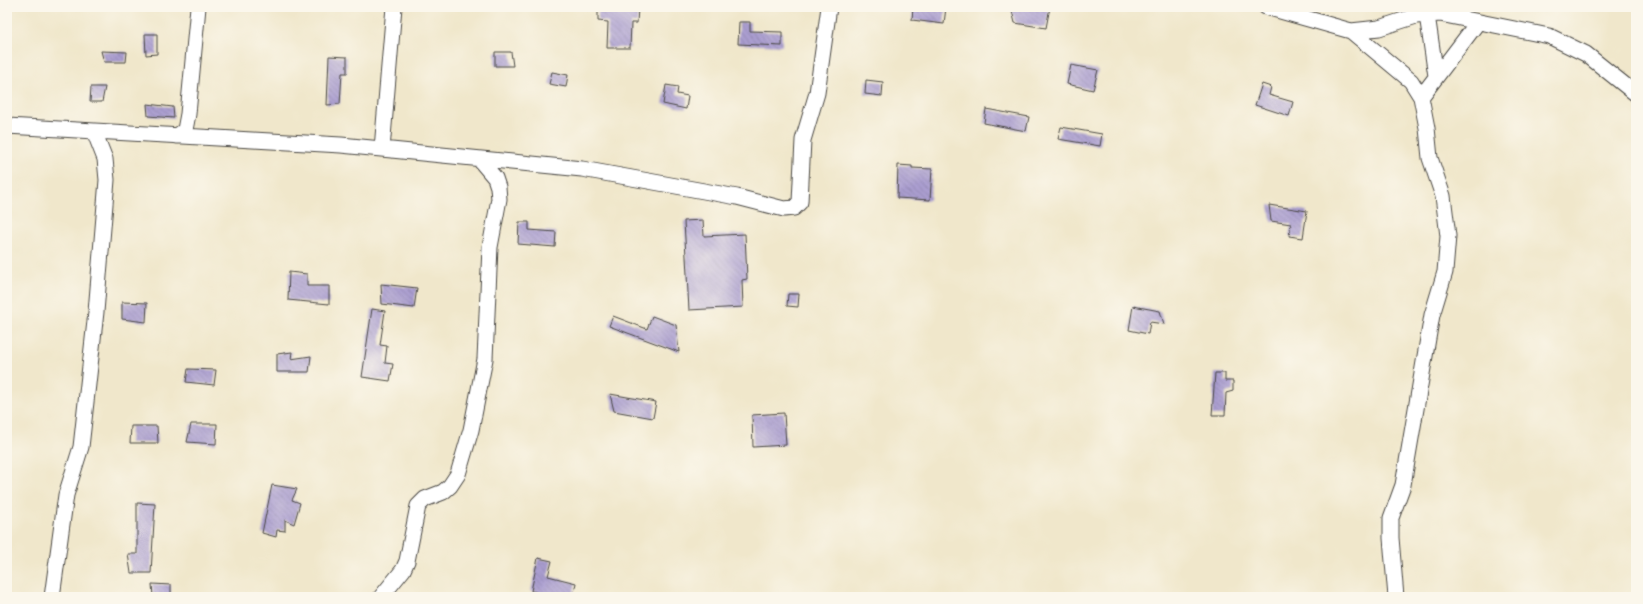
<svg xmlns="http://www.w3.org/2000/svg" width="1643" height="604" viewBox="0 0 1643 604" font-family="'Libre Caslon Text',serif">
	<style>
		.building { fill: url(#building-back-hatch) }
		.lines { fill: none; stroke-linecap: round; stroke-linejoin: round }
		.minor-casing { stroke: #494743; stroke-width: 17 }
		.minor { stroke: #fff; stroke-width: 15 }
	</style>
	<defs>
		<pattern id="building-back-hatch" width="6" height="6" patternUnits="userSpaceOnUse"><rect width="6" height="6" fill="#aa9ed0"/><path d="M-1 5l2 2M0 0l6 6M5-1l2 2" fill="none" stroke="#8b81a9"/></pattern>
	</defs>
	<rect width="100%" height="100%" fill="#fbf7ec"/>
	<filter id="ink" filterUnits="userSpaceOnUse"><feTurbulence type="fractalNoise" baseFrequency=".025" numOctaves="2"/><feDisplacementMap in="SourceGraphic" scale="8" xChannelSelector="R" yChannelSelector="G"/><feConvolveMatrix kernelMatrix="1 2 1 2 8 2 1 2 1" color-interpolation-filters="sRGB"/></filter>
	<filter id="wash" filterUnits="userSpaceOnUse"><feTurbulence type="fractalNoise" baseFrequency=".012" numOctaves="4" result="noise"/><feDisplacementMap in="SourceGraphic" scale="16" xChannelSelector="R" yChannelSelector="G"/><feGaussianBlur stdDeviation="0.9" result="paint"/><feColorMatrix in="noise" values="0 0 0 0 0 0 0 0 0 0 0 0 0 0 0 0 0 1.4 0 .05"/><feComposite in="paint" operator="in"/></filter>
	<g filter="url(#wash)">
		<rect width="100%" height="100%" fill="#f0e7cb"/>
		<g id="blocks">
			<path class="building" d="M 598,7 L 638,8 L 637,23 L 631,23 L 630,48 L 607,48 L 608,22 L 598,21 Z
				M 913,7 L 946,7 L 944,24 L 912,20 Z
				M 1011,7 L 1050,7 L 1046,28 L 1015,23 Z
				M 739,22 L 750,22 L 750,31 L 782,32 L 782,46 L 738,44 Z
				M 145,34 L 157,34 L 157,54 L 146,55 Z
				M 101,51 L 127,52 L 126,62 L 104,62 Z
				M 495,52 L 511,52 L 513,66 L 495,66 Z
				M 329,56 L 347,57 L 347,73 L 342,73 L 340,104 L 327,105 Z
				M 1071,65 L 1098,70 L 1093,90 L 1067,84 Z
				M 552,72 L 568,75 L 566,87 L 549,84 Z
				M 866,80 L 883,82 L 882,96 L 865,94 Z
				M 1262,84 L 1271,87 L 1269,95 L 1293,102 L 1289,116 L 1255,105 Z
				M 666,85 L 678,87 L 677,94 L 688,96 L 686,109 L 663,104 Z
				M 91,87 L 105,87 L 102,102 L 90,102 Z
				M 147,104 L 173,107 L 174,118 L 148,116 Z
				M 986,109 L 1029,117 L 1026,131 L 984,123 Z
				M 1061,127 L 1102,134 L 1100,146 L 1058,139 Z
				M 898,165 L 912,166 L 912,168 L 932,169 L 930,200 L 897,198 Z
				M 1269,205 L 1307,211 L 1303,238 L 1289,236 L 1291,224 L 1271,221 Z
				M 703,220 L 704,236 L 745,234 L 747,279 L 742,280 L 743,307 L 689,310 L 684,221 Z
				M 519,222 L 529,222 L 529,230 L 556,232 L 555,247 L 518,244 Z
				M 289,272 L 307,274 L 307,286 L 329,286 L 329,304 L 288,300 Z
				M 381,284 L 417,288 L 414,308 L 382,304 Z
				M 788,294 L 799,294 L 798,307 L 787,306 Z
				M 122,302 L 147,303 L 146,322 L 122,319 Z
				M 1133,306 L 1160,311 L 1164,324 L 1150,322 L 1148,334 L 1129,330 Z
				M 372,309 L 385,311 L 380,345 L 387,346 L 385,363 L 393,364 L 390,381 L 362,377 Z
				M 613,316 L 647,329 L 652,316 L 676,325 L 679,352 L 609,326 Z
				M 292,352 L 291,359 L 311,356 L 309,372 L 277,372 L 277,354 Z
				M 188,369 L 216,370 L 214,385 L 186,382 Z
				M 1215,373 L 1225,373 L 1225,381 L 1233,381 L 1233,391 L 1226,393 L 1225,415 L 1212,415 Z
				M 610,394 L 656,402 L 653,418 L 614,411 Z
				M 784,413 L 786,445 L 753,447 L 752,415 Z
				M 191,424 L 217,424 L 216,444 L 187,442 Z
				M 131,426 L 157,426 L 158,443 L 130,443 Z
				M 272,485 L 297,489 L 292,500 L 300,503 L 294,524 L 285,520 L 285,531 L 277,530 L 276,537 L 262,533 Z
				M 137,503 L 155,504 L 151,573 L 131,573 L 128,554 L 137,554 Z
				M 538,558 L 552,561 L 548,576 L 576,583 L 573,597 L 557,597 L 531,591 Z
				M 152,584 L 171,585 L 171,597 L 153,597 Z"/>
		</g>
	</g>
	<g filter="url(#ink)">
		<use href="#blocks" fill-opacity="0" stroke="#494743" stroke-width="1"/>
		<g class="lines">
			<defs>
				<path id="minor" d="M 1266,7 L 1351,31 L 1379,28 L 1416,16 L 1440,14 L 1549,36 L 1586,54 L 1636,94
					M 1427,15 L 1436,76
					M 1351,31 L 1411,81 L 1421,97 L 1427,128 L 1430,158 L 1443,196 L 1448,236 L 1445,272 L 1432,315 L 1403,485 L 1391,518 L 1391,538 L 1396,597
					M 1421,97 L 1478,22
					M 7,126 L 341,145 L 582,169 L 737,197 L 784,209 L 794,208 L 800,202 L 803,140 L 817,93 L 829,7
					M 177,136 L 185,130 L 188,114 L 198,7
					M 382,149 L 394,7
					M 52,597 L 66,495 L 81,447 L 96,312 L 107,180 L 105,159 L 94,131
					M 381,597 L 403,570 L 407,561 L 418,506 L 425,499 L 443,492 L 450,486 L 458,474 L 471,430 L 485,359 L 490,247 L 499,199 L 498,187 L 495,178 L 479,159"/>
			</defs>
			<use href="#minor" class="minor-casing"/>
			<use href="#minor" class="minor"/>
		</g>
	</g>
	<rect width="1643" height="604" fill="none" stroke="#fbf7ec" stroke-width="24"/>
</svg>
